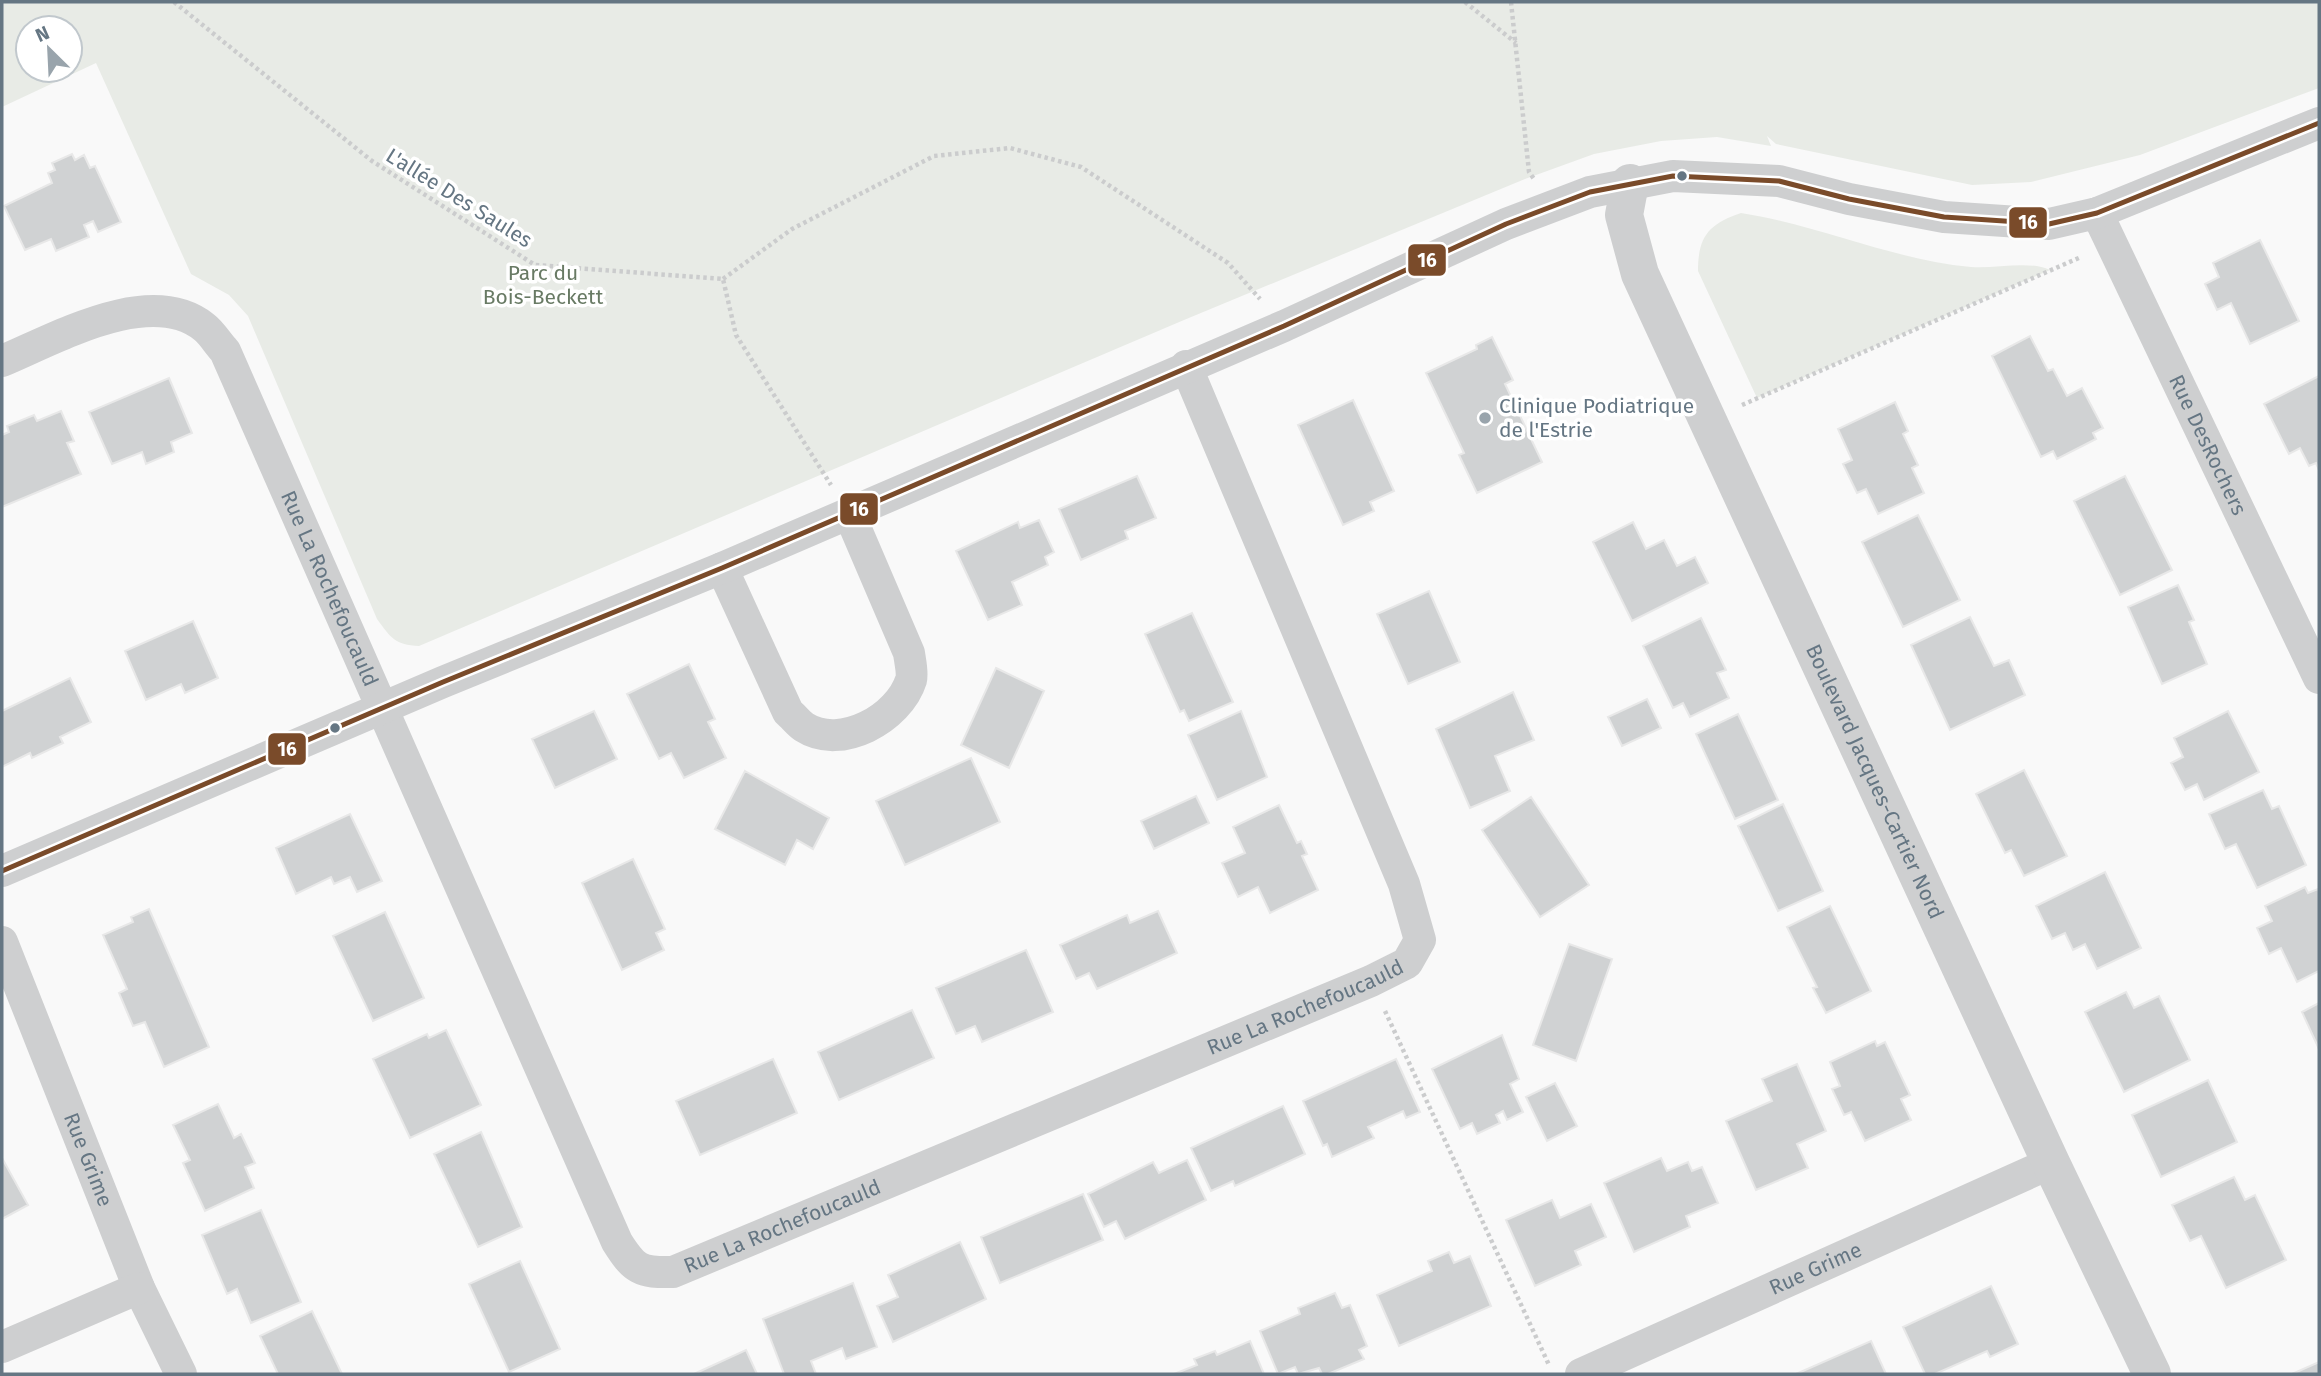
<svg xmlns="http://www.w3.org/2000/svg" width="2321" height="1376" viewBox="0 0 2321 1376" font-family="'Fira Sans',sans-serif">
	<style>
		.green { fill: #e8ebe6; fill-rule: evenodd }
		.building { fill: #d0d2d3; stroke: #e8e8e8; stroke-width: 2 }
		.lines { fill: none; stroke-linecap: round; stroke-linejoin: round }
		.path { stroke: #cbcccd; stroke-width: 4.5; stroke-dasharray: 3.5 3.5; stroke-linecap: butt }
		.minor { stroke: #cecfd0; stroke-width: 32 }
		.tertiary { stroke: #cecfd0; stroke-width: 38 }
		.bus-1-casing { stroke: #fff; stroke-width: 10 }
		.bus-1 { stroke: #7a4b2a; stroke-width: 5 }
		.bus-dot { fill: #657683; stroke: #fff; stroke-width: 2.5 }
		.poi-dot { fill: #99a4ac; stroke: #fff; stroke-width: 2.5 }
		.labels { text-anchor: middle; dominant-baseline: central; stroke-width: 7; stroke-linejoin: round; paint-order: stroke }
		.street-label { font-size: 21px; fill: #657683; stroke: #fff }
		.park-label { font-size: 21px; fill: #687a64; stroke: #fff }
		.poi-label { font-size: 21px; fill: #657683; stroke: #fff; text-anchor: start }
		.line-badge { stroke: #fff; stroke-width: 2.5 }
		.badge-label { font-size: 19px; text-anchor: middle; font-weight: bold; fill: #fff }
	</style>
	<rect width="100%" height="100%" fill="#f9f9f9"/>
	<path class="green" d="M 2,2 L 2319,2 L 2319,88 L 2140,155 L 2031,182 L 1972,185 L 1776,144 L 1767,136 L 1771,146 L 1717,137 L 1661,141 L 1594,154 L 1525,179 L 1184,320 L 419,646 C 395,645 391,638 377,619 L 248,316 L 229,295 L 191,274 L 96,63 L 2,107 ZM 28,28 L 70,28 L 70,70 L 28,70 Z
		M 1741,213 C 1819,225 1893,260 1971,267 C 1996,269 2028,260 2050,270 L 1757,398 L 1698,271 C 1698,236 1709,224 1741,213 Z"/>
	<path class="building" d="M 72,154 L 75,160 L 84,155 L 90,168 L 95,166 L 121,222 L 98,232 L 93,221 L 84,225 L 89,237 L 56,251 L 51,239 L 25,250 L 4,206 L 52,183 L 48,173 L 55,170 L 52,163 Z
		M 2260,240 L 2299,321 L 2250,344 L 2231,303 L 2217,310 L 2205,284 L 2219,277 L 2213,263 Z
		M 2030,336 L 2048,371 L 2053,369 L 2067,396 L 2082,388 L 2103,428 L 2093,433 L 2096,439 L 2057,459 L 2053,451 L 2041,457 L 1992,356 Z
		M 1492,337 L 1513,380 L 1505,384 L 1542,462 L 1477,493 L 1459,455 L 1464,453 L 1426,373 L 1477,349 L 1476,345 Z
		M 2319,376 L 2319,470 L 2316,463 L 2309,466 L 2300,448 L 2289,454 L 2264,404 Z
		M 169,378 L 192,433 L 171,442 L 174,452 L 146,464 L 142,452 L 112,464 L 89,412 Z
		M 1353,400 L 1394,491 L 1370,502 L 1374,511 L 1343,525 L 1298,425 Z
		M 1895,402 L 1908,431 L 1903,434 L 1918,465 L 1912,468 L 1924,493 L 1878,514 L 1866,489 L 1857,493 L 1843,464 L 1852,460 L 1838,429 Z
		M 61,411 L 74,441 L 67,443 L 81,474 L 2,507 L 2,435 L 9,432 L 7,426 L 34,415 L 37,421 Z
		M 1137,476 L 1156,518 L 1125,531 L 1128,539 L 1081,560 L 1059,509 Z
		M 2125,476 L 2172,570 L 2120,595 L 2074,501 Z
		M 1918,515 L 1960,600 L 1903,627 L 1862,542 Z
		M 1039,520 L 1054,552 L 1045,557 L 1048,565 L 1012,582 L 1022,605 L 988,620 L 956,551 L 1018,522 L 1020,528 Z
		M 1633,522 L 1646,549 L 1664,540 L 1677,566 L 1695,557 L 1708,583 L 1632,621 L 1593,542 Z
		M 2178,585 L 2194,620 L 2189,622 L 2207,664 L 2162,684 L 2128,607 Z
		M 1429,591 L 1460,662 L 1408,684 L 1377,614 Z
		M 1192,613 L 1233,702 L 1189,721 L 1184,710 L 1180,712 L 1145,634 Z
		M 1970,617 L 1994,666 L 2009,660 L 2025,695 L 1950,730 L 1911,645 Z
		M 1701,618 L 1726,670 L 1717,673 L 1729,698 L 1690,717 L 1683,703 L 1673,708 L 1643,646 Z
		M 193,621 L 218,678 L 185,693 L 181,684 L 146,700 L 125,651 Z
		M 689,664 L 715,719 L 708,722 L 726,758 L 684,778 L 671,753 L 659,759 L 627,694 Z
		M 996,668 L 1044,691 L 1009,768 L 961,745 Z
		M 70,678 L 91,722 L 60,737 L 63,743 L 32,758 L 30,753 L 2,767 L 2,711 Z
		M 1513,692 L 1534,740 L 1495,756 L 1510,791 L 1470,808 L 1436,729 Z
		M 1647,699 L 1661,728 L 1622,746 L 1608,717 Z
		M 594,711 L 617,759 L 555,788 L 532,739 Z
		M 1241,711 L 1267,777 L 1217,800 L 1188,735 Z
		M 2228,711 L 2259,772 L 2204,800 L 2197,784 L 2185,790 L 2171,763 L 2183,757 L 2174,738 Z
		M 1738,714 L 1778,800 L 1735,819 L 1696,734 Z
		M 971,758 L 1000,822 L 905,865 L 876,801 Z
		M 2024,770 L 2067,856 L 2024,876 L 2011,850 L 2005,853 L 1976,794 Z
		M 745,771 L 829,818 L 813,849 L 797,840 L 785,865 L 715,829 Z
		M 2263,790 L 2272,809 L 2279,806 L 2306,865 L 2257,888 L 2236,844 L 2225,849 L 2209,814 Z
		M 1196,796 L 1209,823 L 1154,849 L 1141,821 Z
		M 1531,797 L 1589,885 L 1540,917 L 1482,830 Z
		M 1783,804 L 1823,891 L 1778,911 L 1738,826 Z
		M 1279,805 L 1297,843 L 1301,841 L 1307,854 L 1302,856 L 1318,890 L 1270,913 L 1258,887 L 1238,897 L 1222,863 L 1245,853 L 1233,827 Z
		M 350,814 L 382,881 L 357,892 L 350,877 L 334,884 L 331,877 L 296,894 L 276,848 Z
		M 633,859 L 665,929 L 656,933 L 664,950 L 622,970 L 582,883 Z
		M 2105,872 L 2141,948 L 2097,969 L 2085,944 L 2073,950 L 2065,933 L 2052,939 L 2036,906 Z
		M 2305,887 L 2308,893 L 2318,889 L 2319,892 L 2319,971 L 2297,982 L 2281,948 L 2269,954 L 2257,928 L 2272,921 L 2265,906 Z
		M 1830,906 L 1871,991 L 1826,1013 L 1813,988 L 1817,987 L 1787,927 Z
		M 149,909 L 209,1047 L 164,1067 L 145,1022 L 133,1026 L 119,993 L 127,989 L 103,935 L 133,922 L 131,917 Z
		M 1158,911 L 1177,953 L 1097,989 L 1089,973 L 1076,979 L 1060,945 L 1127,915 L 1130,923 Z
		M 385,912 L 424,998 L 373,1021 L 333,936 Z
		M 1569,944 L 1612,959 L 1576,1061 L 1533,1045 Z
		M 1026,950 L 1053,1012 L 982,1042 L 975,1026 L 956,1034 L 936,988 Z
		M 2126,992 L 2134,1008 L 2159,996 L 2190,1060 L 2124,1092 L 2085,1012 Z
		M 2319,1003 L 2319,1049 L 2302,1012 Z
		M 912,1010 L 934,1058 L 839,1100 L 818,1052 Z
		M 446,1030 L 481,1105 L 410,1138 L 373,1059 L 427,1034 L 429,1038 Z
		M 1502,1035 L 1519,1079 L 1510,1084 L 1523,1112 L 1507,1120 L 1503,1111 L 1496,1115 L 1500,1123 L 1477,1134 L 1472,1123 L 1460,1129 L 1432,1069 Z
		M 1875,1041 L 1877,1046 L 1885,1042 L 1910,1095 L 1901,1099 L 1911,1120 L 1865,1141 L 1851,1112 L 1844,1115 L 1832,1089 L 1840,1086 L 1830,1062 Z
		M 773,1059 L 797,1113 L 700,1155 L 676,1101 Z
		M 1396,1059 L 1420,1112 L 1406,1118 L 1403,1111 L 1368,1127 L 1374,1138 L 1332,1157 L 1327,1144 L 1323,1146 L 1303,1101 Z
		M 1797,1064 L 1826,1131 L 1797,1144 L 1808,1168 L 1756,1190 L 1726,1121 L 1772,1101 L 1762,1079 Z
		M 2208,1080 L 2237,1142 L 2161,1177 L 2132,1115 Z
		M 1555,1083 L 1577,1126 L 1547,1141 L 1526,1097 Z
		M 218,1104 L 234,1138 L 241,1134 L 255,1163 L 245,1167 L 254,1188 L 205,1211 L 183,1163 L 190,1160 L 173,1125 Z
		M 1283,1106 L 1305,1154 L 1235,1186 L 1233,1181 L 1211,1191 L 1191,1148 Z
		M 481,1132 L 522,1227 L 478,1247 L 434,1154 Z
		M 2,1158 L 28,1205 L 2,1219 Z
		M 1661,1158 L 1667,1171 L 1688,1162 L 1692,1171 L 1702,1167 L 1718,1203 L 1686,1216 L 1690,1227 L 1634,1252 L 1604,1183 Z
		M 1187,1160 L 1206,1200 L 1125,1239 L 1116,1221 L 1104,1227 L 1088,1194 L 1153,1162 L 1159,1173 Z
		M 2234,1177 L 2245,1200 L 2255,1195 L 2286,1260 L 2226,1288 L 2201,1236 L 2190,1241 L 2172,1205 Z
		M 1083,1194 L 1103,1240 L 1000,1283 L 981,1237 Z
		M 1552,1200 L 1560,1218 L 1591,1204 L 1606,1237 L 1575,1251 L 1581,1265 L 1535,1286 L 1506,1220 Z
		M 261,1210 L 301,1302 L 251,1323 L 237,1289 L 227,1294 L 202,1235 Z
		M 960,1242 L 986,1299 L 893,1342 L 877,1306 L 898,1297 L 888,1275 Z
		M 1449,1252 L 1454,1263 L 1470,1256 L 1491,1306 L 1399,1346 L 1377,1295 L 1432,1271 L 1428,1261 Z
		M 520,1261 L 560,1349 L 509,1372 L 469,1284 Z
		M 853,1283 L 877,1347 L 846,1359 L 842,1348 L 811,1361 L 816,1374 L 784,1374 L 763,1319 Z
		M 1991,1286 L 2018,1344 L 1990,1357 L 1987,1351 L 1935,1374 L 1925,1374 L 1903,1327 Z
		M 1335,1293 L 1342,1308 L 1350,1305 L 1367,1346 L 1359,1350 L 1364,1359 L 1328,1374 L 1322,1374 L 1319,1368 L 1298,1374 L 1295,1367 L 1278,1374 L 1260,1331 L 1300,1314 L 1298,1308 Z
		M 312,1311 L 342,1374 L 278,1374 L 260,1336 Z
		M 1250,1341 L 1264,1374 L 1174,1374 L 1197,1365 L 1194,1359 L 1215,1351 L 1217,1355 Z
		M 1871,1341 L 1886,1374 L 1796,1374 Z
		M 746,1350 L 757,1374 L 694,1374 Z
		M 2319,1362 L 2319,1374 L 2292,1374 Z"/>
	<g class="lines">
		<path class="path" d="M 174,2 L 372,161 L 535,265 L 723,279 L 736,335 L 831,485
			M 1465,2 L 1516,43
			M 1511,2 L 1529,172 L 1534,179
			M 723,279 L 792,229 L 934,156 L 1010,148 L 1081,167 L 1228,263 L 1260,299
			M 1742,405 L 2081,257
			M 1385,1011 L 1549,1365"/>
		<g class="minor">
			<path id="s1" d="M 2097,213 L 2319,678"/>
			<path id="s2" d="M 2,361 C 55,339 150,284 204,327 C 212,333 218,344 225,351 L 617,1242 C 634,1269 640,1273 673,1272 L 1371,981 L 1407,963 L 1420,940 L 1404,884 L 1186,366"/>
			<path d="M 722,568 L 788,712 C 793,716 798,723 804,727 C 841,751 899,718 911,680 C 913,673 910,661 909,653 L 849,513"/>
			<path d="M 2,871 L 443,682 L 722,568 L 1284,326 L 1506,224 L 1590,192 L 1673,176 L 1779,181 L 1849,199 L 1944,217 L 2049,224 L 2097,213 L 2319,123"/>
			<path id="s3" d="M 2,942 L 139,1288 L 181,1374"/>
			<path d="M 2,1347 L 139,1288"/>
			<path id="s4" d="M 1581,1374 L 2051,1163"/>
		</g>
		<path class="tertiary" id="s5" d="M 1630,183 L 1624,215 L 1640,274 L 2051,1163 L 2152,1374"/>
		<defs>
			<path id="bus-1" d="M 2,871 L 443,682 L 722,568 L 1284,326 L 1506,224 L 1590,192 L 1673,176 L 1779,181 L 1849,199 L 1944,217 L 2049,224 L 2097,213 L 2319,123"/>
		</defs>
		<use href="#bus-1" class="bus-1-casing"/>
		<use href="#bus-1" class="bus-1"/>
	</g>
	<g class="bus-dot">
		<circle cx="1682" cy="176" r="6"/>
		<circle cx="335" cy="728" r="6"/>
	</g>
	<circle class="poi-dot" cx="1485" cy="418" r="7"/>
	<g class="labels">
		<g class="street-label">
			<text transform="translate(459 198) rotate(32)">L'allée Des Saules</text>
			<text stroke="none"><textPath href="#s1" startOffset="257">Rue DesRochers</textPath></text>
			<text stroke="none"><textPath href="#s2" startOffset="506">Rue La Rochefoucauld</textPath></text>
			<text stroke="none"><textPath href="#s5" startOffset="653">Boulevard Jacques-Cartier Nord</textPath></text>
			<text stroke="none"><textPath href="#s2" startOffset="1974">Rue La Rochefoucauld</textPath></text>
			<text stroke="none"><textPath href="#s3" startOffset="234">Rue Grime</textPath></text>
			<text stroke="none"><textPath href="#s2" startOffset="1407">Rue La Rochefoucauld</textPath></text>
			<text stroke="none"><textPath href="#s4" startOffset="257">Rue Grime</textPath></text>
		</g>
		<g class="park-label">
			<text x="543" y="273">Parc du<tspan x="543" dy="24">Bois-Beckett</tspan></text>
		</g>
		<g class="poi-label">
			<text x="1499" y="406">Clinique Podiatrique<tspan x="1499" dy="24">de l'Estrie</tspan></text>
		</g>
	</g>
	<g class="line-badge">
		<rect x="2008" y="206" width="40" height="33" rx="7" fill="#7a4b2a"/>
		<rect x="1407" y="243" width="40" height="34" rx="7" fill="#7a4b2a"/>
		<rect x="839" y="492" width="40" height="34" rx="7" fill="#7a4b2a"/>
		<rect x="267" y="732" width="40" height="34" rx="7" fill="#7a4b2a"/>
	</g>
	<g class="badge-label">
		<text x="2028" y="229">16</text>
		<text x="1427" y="267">16</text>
		<text x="859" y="516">16</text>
		<text x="287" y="756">16</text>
	</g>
	<rect width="2321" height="1376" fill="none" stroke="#657683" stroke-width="7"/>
	<g transform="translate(49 49) rotate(336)"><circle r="33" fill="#ffffff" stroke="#c1c8cd" stroke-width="2"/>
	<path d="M0-5L12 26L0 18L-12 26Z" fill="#99a4ac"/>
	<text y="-10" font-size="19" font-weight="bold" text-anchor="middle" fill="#657683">N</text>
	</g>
</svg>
